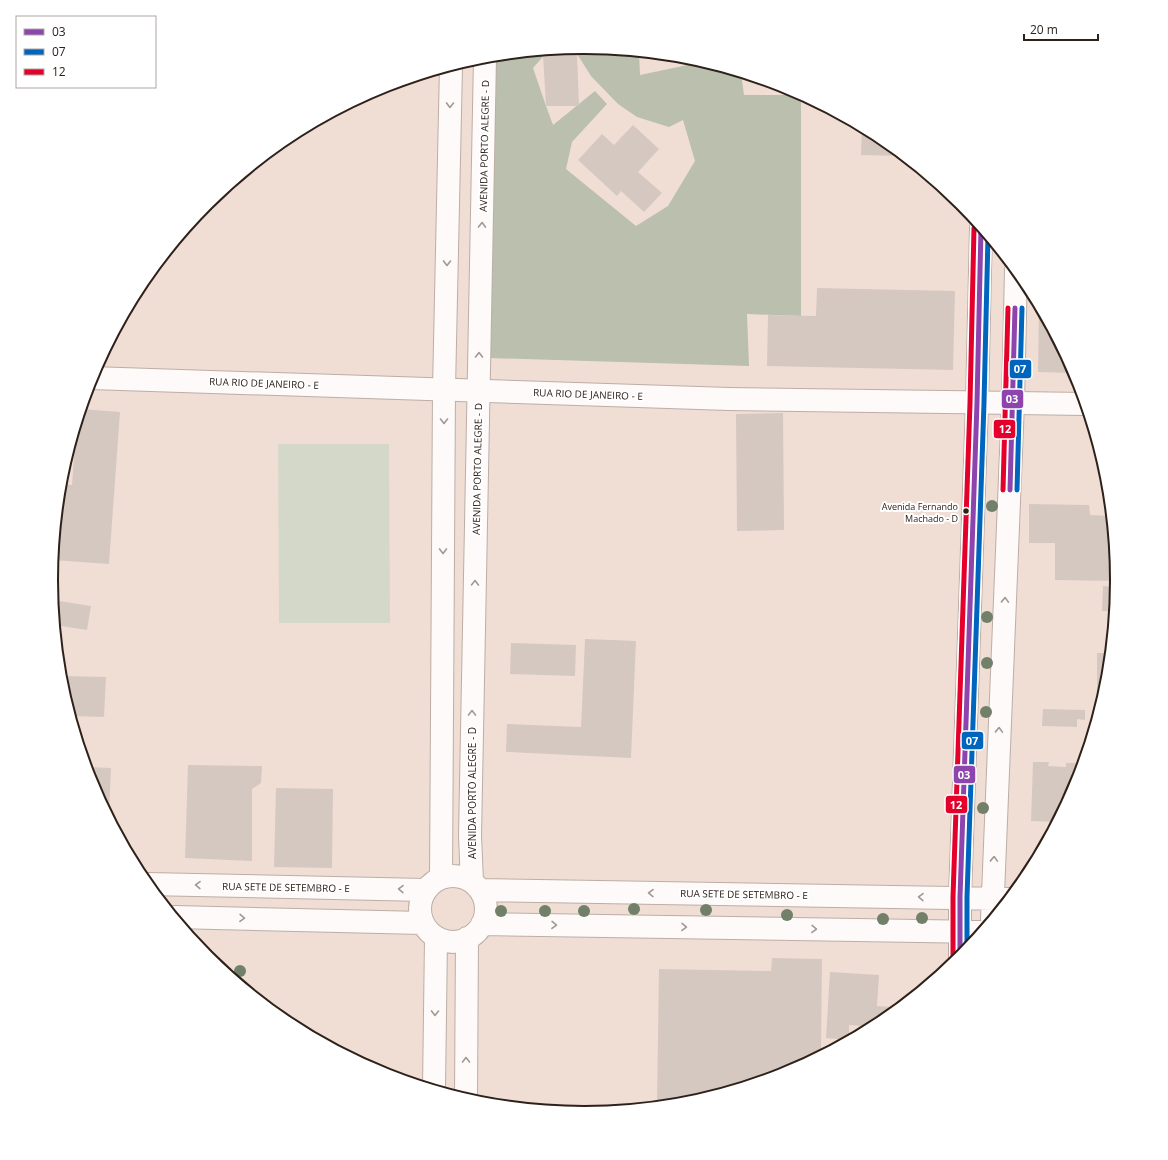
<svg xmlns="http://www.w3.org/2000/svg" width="1168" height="1160" viewBox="0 0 1168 1160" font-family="'Open Sans',sans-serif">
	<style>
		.green { fill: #d4d8c8 }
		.forest { fill: #babfae }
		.building { fill: #d5c8c1 }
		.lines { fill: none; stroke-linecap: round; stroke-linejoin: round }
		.minor-casing { stroke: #bcaea6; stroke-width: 24 }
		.tertiary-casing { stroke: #bcaea6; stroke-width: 24 }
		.minor { stroke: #fdfaf9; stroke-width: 22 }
		.tertiary { stroke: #fdfaf9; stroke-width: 22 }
		.bus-1-casing { stroke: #fff; stroke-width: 8 }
		.bus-2-casing { stroke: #fff; stroke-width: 8 }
		.bus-3-casing { stroke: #fff; stroke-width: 8 }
		.bus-1 { stroke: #8e44ad; stroke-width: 5 }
		.bus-2 { stroke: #0065bd; stroke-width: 5 }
		.bus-3 { stroke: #e4002b; stroke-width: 5 }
		.tree { fill: #72806a }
		.oneway { stroke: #a09895 }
		.bus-dot { fill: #2e211a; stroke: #fff; stroke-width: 1.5 }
		.labels { text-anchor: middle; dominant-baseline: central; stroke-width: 4; stroke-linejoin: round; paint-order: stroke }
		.bus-label { font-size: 9px; fill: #2e211a; stroke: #fff; text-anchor: end }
		.street-label { font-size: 10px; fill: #2e211a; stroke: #fff }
		.rim { fill: none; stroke: #2e211a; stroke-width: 2 }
		.line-badge { stroke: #fff; stroke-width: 1.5 }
		.badge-label { font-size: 11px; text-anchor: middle; font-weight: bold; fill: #fff }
	</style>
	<rect width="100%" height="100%" fill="#f0ded4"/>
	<path class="green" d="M 278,444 L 389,444 L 390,623 L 279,623 Z"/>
	<path class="forest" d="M 584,47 L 639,52 L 640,75 L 702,62 L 741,73 L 744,95 L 801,95 L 801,316 L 747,314 L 749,366 L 489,358 L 495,56 L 548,51 L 533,68 L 546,106 L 553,125 L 595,91 L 607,104 L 572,142 L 566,169 L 636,226 L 668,206 L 695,161 L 683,120 L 669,127 L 637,117 L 618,104 L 591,76 L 577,54 L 565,49 Z"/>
	<path class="building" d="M 577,53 L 579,106 L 546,106 L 543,55 Z
		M 633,125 L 659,149 L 638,172 L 662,193 L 644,212 L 621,191 L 617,196 L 578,160 L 602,134 L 614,145 Z
		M 862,127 L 880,137 L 903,156 L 861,155 Z
		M 817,288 L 955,291 L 953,370 L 767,366 L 768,315 L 816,316 Z
		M 1039,307 L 1075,373 L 1038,372 Z
		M 81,409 L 120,412 L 109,564 L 53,560 L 61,484 L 72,485 L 76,428 Z
		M 783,413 L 784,530 L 737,531 L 736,414 Z
		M 1029,504 L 1089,505 L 1090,515 L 1111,516 L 1117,581 L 1055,580 L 1055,543 L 1029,543 Z
		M 1103,586 L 1116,587 L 1114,611 L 1102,611 Z
		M 53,600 L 91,606 L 87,630 L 55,625 Z
		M 585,639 L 636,641 L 631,758 L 506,752 L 507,724 L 581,727 Z
		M 511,643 L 576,645 L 575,676 L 510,674 Z
		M 1097,653 L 1110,653 L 1107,684 L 1102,698 L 1097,698 Z
		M 65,676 L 106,677 L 104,717 L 71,716 L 64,694 Z
		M 1043,709 L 1085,710 L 1085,720 L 1077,719 L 1077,727 L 1042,726 Z
		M 1033,762 L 1049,762 L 1048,766 L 1066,767 L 1066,763 L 1083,763 L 1076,784 L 1056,822 L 1031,821 Z
		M 188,765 L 262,766 L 261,783 L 252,789 L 252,861 L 185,858 Z
		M 87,767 L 111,768 L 109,812 L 106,811 L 91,784 Z
		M 276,788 L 333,789 L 332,868 L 274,867 Z
		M 772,958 L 822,959 L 821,1055 L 788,1073 L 693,1101 L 657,1101 L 659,969 L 771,971 Z
		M 830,972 L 879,975 L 877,1006 L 893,1007 L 892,1013 L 874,1027 L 849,1025 L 849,1040 L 826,1038 Z"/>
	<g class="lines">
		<defs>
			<path id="minor" d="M 91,378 L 729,399 L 1085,404"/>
			<path id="tertiary" d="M420 909a33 33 0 1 1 66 0a33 33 0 1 1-66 0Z
				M 441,878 L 444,389 L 451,66
				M 472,882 L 470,836 L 485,57
				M 147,884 L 425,890
				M 480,890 L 1009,899
				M 175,917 L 422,923
				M 992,919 L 1013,403 L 1016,270
				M 482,924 L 982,932
				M 960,957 L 960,897 L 977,403 L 981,228
				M 434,1089 L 436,938
				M 466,1099 L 467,938"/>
		</defs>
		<use href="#minor" class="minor-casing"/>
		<use href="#tertiary" class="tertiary-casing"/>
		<use href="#minor" class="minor"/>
		<use href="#tertiary" class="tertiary"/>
		<defs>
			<path id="bus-1" d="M 1010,490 L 1015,308
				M 960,957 L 960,897 L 977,403 L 981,228"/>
			<path id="bus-2" d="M 1017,490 L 1022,308
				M 967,949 L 967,897 L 984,403 L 988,236"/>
			<path id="bus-3" d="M 1003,490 L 1008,308
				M 953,957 L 953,897 L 970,403 L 974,228"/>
		</defs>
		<use href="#bus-1" class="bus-1-casing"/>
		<use href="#bus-2" class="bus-2-casing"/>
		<use href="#bus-3" class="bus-3-casing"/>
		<use href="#bus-1" class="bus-1"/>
		<use href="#bus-2" class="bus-2"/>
		<use href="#bus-3" class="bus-3"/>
	</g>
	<g class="tree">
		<circle cx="992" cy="506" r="6"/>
		<circle cx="987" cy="617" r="6"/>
		<circle cx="987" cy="663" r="6"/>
		<circle cx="986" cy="712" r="6"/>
		<circle cx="983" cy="808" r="6"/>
		<circle cx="634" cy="909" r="6"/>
		<circle cx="706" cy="910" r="6"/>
		<circle cx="501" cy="911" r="6"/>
		<circle cx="545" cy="911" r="6"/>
		<circle cx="584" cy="911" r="6"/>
		<circle cx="787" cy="915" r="6"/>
		<circle cx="922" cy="918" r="6"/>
		<circle cx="883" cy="919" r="6"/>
		<circle cx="240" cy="971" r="6"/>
	</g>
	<defs><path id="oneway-chevron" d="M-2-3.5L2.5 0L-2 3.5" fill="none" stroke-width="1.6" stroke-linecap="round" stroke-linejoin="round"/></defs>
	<g class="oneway">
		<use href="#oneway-chevron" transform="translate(450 105) rotate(91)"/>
		<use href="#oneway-chevron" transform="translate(482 225) rotate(-89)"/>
		<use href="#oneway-chevron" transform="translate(447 263) rotate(91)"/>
		<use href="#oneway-chevron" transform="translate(479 355) rotate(-89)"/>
		<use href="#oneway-chevron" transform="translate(444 421) rotate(90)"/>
		<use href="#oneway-chevron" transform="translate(443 551) rotate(90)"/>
		<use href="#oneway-chevron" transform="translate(475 583) rotate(-89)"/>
		<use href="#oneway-chevron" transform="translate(1005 600) rotate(-88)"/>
		<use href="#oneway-chevron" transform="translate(472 713) rotate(-89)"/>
		<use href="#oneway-chevron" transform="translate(999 730) rotate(-88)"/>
		<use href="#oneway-chevron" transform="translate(994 859) rotate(-88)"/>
		<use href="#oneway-chevron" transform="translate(198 885) rotate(-179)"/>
		<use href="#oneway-chevron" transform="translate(401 889) rotate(-179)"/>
		<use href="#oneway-chevron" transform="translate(651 893) rotate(-179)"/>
		<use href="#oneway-chevron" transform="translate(921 897) rotate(-179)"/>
		<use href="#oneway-chevron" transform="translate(242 918) rotate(1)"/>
		<use href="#oneway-chevron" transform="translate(554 925) rotate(1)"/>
		<use href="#oneway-chevron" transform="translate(684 927) rotate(1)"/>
		<use href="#oneway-chevron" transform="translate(814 929) rotate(1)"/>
		<use href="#oneway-chevron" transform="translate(435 1013) rotate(91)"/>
		<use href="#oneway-chevron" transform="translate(466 1060) rotate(-90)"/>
	</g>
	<circle class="bus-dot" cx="966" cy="511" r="3.5"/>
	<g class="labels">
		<g class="bus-label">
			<text x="958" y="506">Avenida Fernando<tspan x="958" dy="12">Machado - D</tspan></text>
		</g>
		<g class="street-label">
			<text transform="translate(484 146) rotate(-89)">AVENIDA PORTO ALEGRE - D</text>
			<text transform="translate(264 383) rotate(2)">RUA RIO DE JANEIRO - E</text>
			<text transform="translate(588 394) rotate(2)">RUA RIO DE JANEIRO - E</text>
			<text transform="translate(477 469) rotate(-89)">AVENIDA PORTO ALEGRE - D</text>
			<text transform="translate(472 793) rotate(-90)">AVENIDA PORTO ALEGRE - D</text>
			<text transform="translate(286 887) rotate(1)">RUA SETE DE SETEMBRO - E</text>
			<text transform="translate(744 894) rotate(1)">RUA SETE DE SETEMBRO - E</text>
		</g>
	</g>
	<path d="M0 0H1168V1160H0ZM58 580a526 526 0 1 1 1052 0a526 526 0 1 1-1052 0Z" fill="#fff" fill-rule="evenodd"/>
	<path class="rim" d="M58 580a526 526 0 1 1 1052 0a526 526 0 1 1-1052 0Z"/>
	<g class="line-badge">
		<rect x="1009" y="359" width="23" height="20" rx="4" fill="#0065bd"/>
		<rect x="1001" y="389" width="23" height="20" rx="4" fill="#8e44ad"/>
		<rect x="993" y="419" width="23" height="20" rx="4" fill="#e4002b"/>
		<rect x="961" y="731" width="23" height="19" rx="4" fill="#0065bd"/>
		<rect x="953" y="765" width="23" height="19" rx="4" fill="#8e44ad"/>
		<rect x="945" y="795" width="23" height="19" rx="4" fill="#e4002b"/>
	</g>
	<g class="badge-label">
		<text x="1020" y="373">07</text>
		<text x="1012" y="403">03</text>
		<text x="1005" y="433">12</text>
		<text x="972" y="745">07</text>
		<text x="964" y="779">03</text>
		<text x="956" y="809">12</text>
	</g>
	<rect x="16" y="16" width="140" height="72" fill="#ffffff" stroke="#aba6a3"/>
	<rect x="24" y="29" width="20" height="6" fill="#8e44ad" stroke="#aba6a3"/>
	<text x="52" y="36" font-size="12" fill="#2e211a">03</text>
	<rect x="24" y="49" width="20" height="6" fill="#0065bd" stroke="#aba6a3"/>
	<text x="52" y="56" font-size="12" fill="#2e211a">07</text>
	<rect x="24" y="69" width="20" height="6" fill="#e4002b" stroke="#aba6a3"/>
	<text x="52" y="76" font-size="12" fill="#2e211a">12</text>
	<path d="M1024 34v6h74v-6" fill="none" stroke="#2e211a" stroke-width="2"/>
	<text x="1030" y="34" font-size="12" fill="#2e211a" stroke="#ffffff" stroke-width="3" paint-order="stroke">20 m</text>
</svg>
